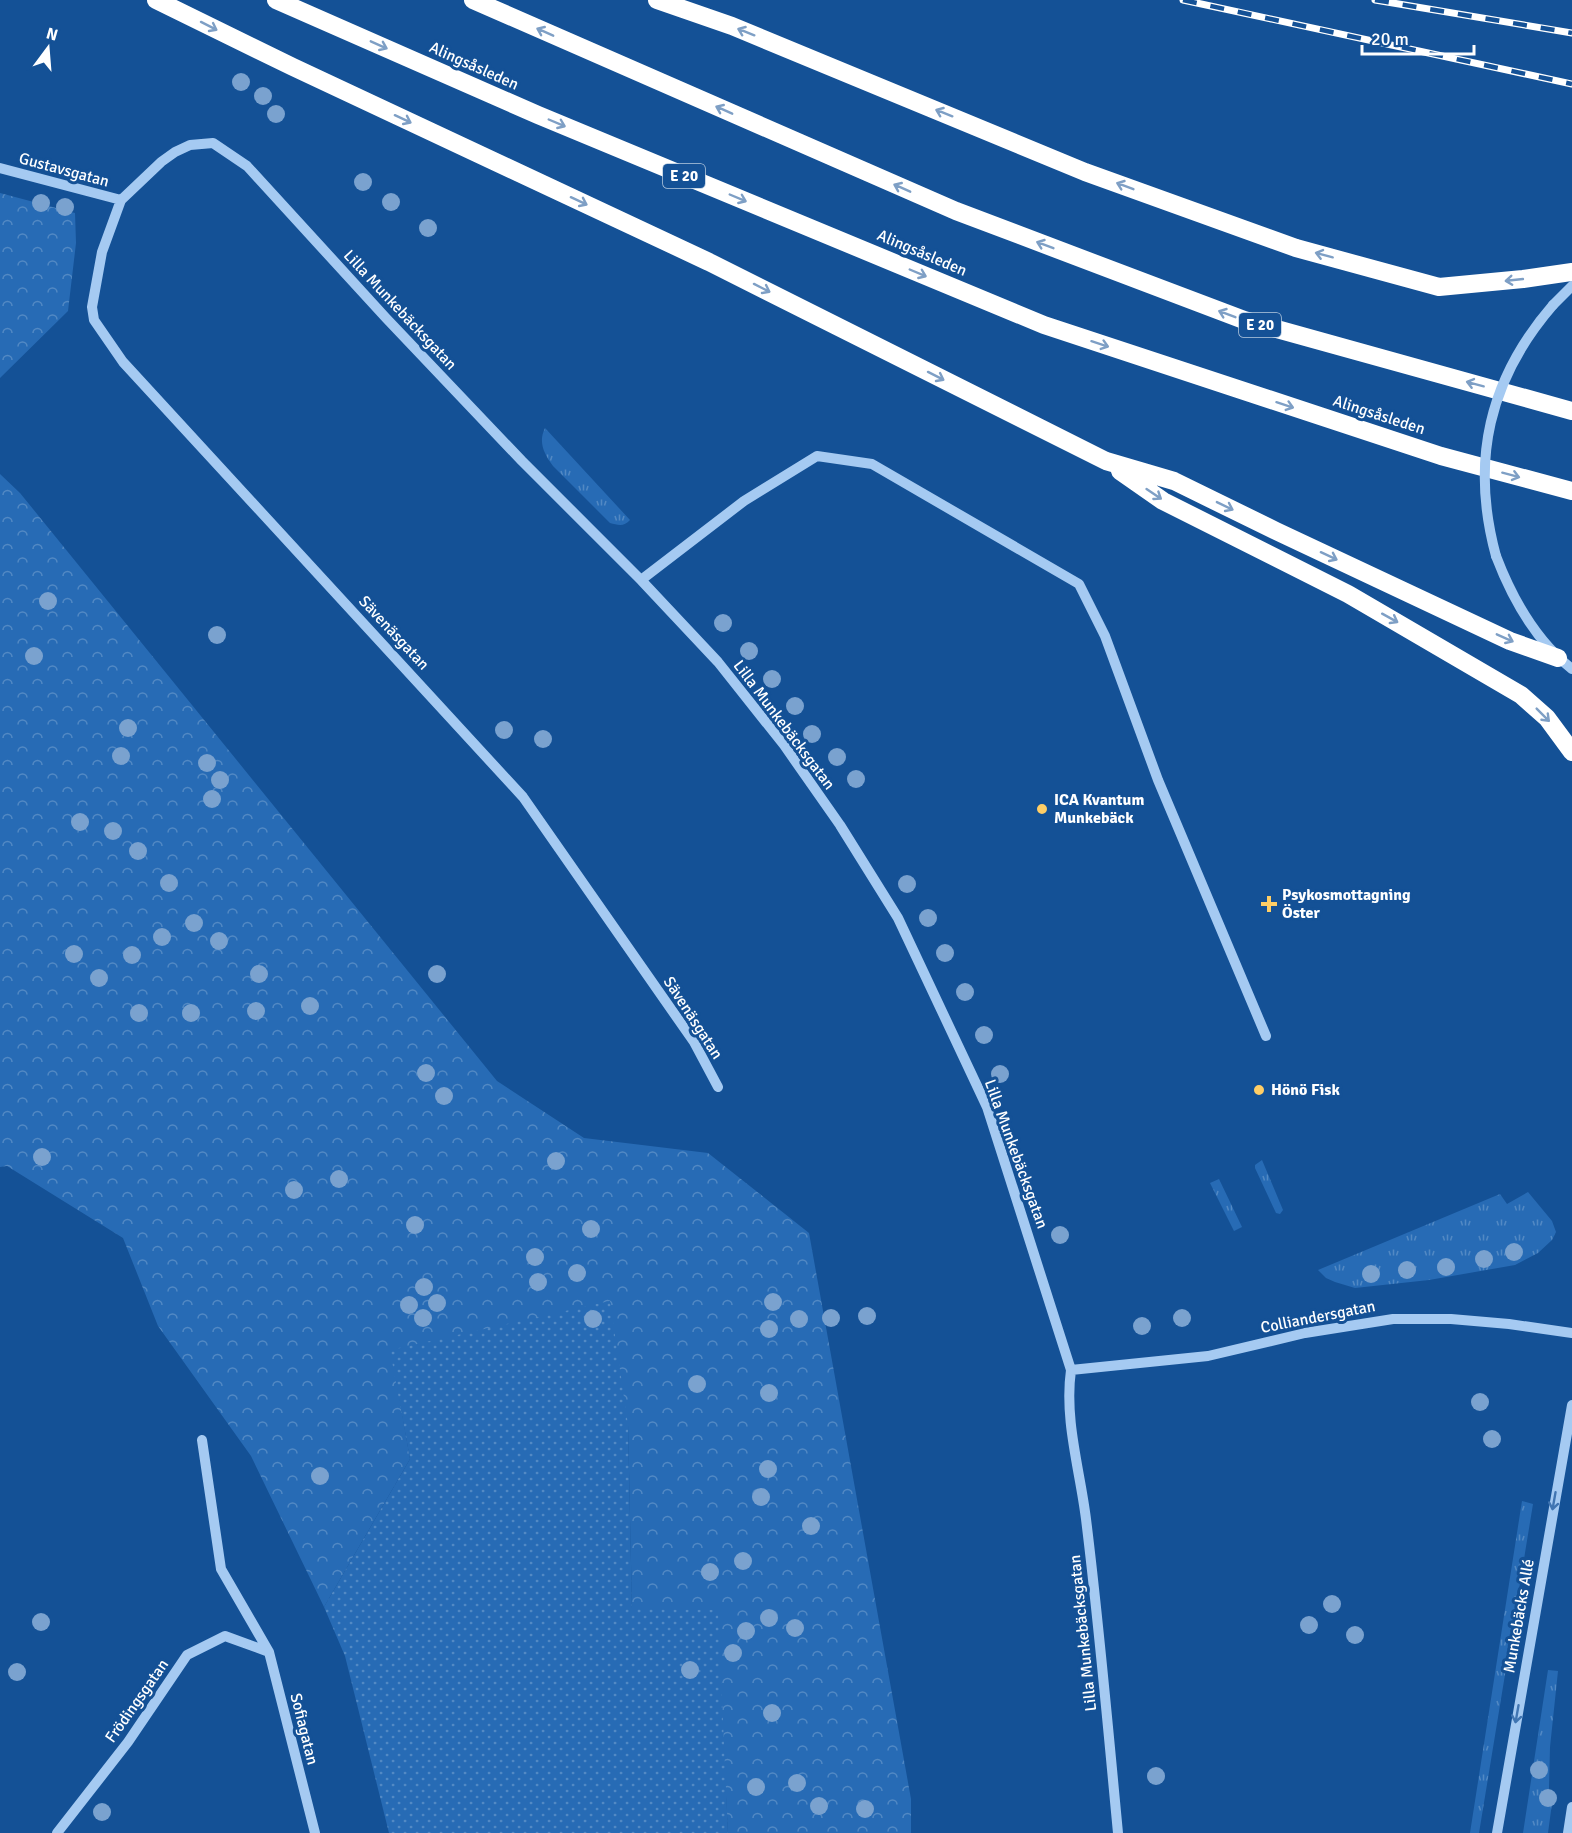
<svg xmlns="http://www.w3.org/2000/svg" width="1572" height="1833" viewBox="0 0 1572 1833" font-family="Signika,sans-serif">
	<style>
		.grass { fill: url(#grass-tufts) }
		.forest { fill: url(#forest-crowns) }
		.garden { fill: url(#garden-dots) }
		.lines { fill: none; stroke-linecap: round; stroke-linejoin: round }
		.minor { stroke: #a5caf2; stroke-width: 10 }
		.highway { stroke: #fff; stroke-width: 18 }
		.rail-casing { stroke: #fff; stroke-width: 7 }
		.rail { stroke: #145196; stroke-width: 4.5; stroke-dasharray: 14; stroke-linecap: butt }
		.minor-bridge { stroke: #a5caf2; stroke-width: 10 }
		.tree { fill: #7aa2cf }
		.oneway { stroke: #7e9fc5 }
		.oneway2 { stroke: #4075b2 }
		.poi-dot { fill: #ffce66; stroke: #145196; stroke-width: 2 }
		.labels { text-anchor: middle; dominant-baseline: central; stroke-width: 6; stroke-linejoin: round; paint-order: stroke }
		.shield { fill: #145196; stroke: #b8cbe0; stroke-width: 1.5 }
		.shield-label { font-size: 15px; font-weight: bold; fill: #fff }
		.street-label { font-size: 16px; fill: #fff; stroke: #145196 }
		.poi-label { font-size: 16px; font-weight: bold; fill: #fff; stroke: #145196; text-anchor: start }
	</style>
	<defs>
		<pattern id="grass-tufts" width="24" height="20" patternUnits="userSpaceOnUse" patternTransform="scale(1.5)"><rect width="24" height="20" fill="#276bb5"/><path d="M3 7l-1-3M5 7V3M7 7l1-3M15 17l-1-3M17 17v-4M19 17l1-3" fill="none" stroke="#5289c4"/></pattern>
		<pattern id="forest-crowns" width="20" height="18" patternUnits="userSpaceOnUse" patternTransform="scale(1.5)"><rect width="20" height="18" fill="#276bb5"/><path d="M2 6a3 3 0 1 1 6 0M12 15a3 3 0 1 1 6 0" fill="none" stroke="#5289c4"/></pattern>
		<pattern id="garden-dots" width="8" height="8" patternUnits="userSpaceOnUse" patternTransform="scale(1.5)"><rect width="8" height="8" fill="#276bb5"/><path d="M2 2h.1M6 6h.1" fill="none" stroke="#5289c4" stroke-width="1.8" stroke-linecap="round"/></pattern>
	</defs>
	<rect width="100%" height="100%" fill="#145196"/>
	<path class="grass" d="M 545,428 L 630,520 C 624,527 618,525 610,523 L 553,466 C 544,454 538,442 545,428 Z
		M 1262,1160 L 1283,1210 L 1280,1214 L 1276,1213 L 1255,1168 L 1255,1165 Z
		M 1219,1179 L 1242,1227 L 1234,1231 L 1210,1183 Z
		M 1528,1192 L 1552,1221 L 1556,1232 L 1552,1240 L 1538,1253 L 1515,1265 L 1429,1280 L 1355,1288 L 1335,1282 L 1326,1278 L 1318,1270 L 1500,1194 L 1507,1204 Z
		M 1522,1501 L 1533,1504 L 1479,1833 L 1470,1833 Z
		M 1548,1670 L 1558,1671 L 1550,1747 L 1549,1788 L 1552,1803 L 1548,1833 L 1523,1833 Z"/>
	<path class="forest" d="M 0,193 L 75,213 L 76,243 L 68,311 L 0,378 Z
		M 0,474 L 20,493 L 497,1081 L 584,1138 L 708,1153 L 809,1233 L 911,1799 L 911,1833 L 728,1833 L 726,1796 L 632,1610 L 628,1425 L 391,1350 L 410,1459 L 324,1607 L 251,1456 L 158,1326 L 123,1238 L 7,1166 L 0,1167 Z"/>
	<path class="garden" d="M 610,1301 L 628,1425 L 632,1609 L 718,1610 L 728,1833 L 389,1833 L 345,1656 L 324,1607 L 410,1459 L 390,1350 Z"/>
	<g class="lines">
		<path class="minor" d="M 0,168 L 121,200
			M 1553,305 L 1572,286
			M 1496,556 C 1512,598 1536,641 1572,669
			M 641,580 L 744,501 L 817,456 L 872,464 L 1079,584 L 1105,636 L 1158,780 L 1266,1036
			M 718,1087 L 694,1042 L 523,797 L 123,362 L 94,320 L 92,307 L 102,252 L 121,200 L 161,162 L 175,152 L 190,145 L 213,143 L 247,166 L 386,318 L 522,461 L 641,580 L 718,662 L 784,745 L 840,825 L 898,918 L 987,1107 L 1071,1370 C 1064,1420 1080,1470 1086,1519 C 1099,1624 1108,1728 1118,1833
			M 1071,1370 L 1208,1356 L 1305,1333 L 1393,1319 L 1451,1319 L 1509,1324 L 1572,1333
			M 202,1440 L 221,1569 L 269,1652 L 315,1833
			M 57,1833 L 128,1742 L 187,1655 L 225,1636 L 269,1652
			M 1497,1833 L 1572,1405
			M 1568,1833 L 1572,1807"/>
		<path class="highway" d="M 156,0 L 293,67 L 709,262 L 1106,461 L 1174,481 L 1276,531 L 1510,641 L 1558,658
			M 276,0 L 538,115 L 1044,325 L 1441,456 L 1572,491
			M 473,0 L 956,211 L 1244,320 L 1572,411
			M 657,0 L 732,26 L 1085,172 L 1296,248 L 1439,287 L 1523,279 L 1572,272
			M 1120,471 L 1163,501 L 1348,594 L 1521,695 L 1547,718 L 1572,752"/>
		<defs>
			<path id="rail" d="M 1183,0 L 1572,84
				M 1375,0 L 1572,33"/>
		</defs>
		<use href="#rail" class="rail-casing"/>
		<use href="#rail" class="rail"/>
		<path class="minor-bridge" d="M 1496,556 C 1470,461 1489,379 1553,305"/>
	</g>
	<g class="tree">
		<circle cx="241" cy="82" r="9"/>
		<circle cx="263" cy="96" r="9"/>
		<circle cx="276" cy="114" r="9"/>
		<circle cx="363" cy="182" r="9"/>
		<circle cx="391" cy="202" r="9"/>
		<circle cx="41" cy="203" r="9"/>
		<circle cx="65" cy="207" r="9"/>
		<circle cx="428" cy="228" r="9"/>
		<circle cx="48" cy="601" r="9"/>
		<circle cx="723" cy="623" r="9"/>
		<circle cx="217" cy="635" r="9"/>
		<circle cx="749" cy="651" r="9"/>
		<circle cx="34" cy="656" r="9"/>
		<circle cx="772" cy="679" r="9"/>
		<circle cx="795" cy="706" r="9"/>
		<circle cx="128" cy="728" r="9"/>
		<circle cx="504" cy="730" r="9"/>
		<circle cx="812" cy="734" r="9"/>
		<circle cx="543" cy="739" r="9"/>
		<circle cx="121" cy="756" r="9"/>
		<circle cx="837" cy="757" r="9"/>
		<circle cx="207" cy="763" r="9"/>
		<circle cx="856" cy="779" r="9"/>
		<circle cx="220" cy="780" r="9"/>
		<circle cx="212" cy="799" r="9"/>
		<circle cx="80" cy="822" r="9"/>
		<circle cx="113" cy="831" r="9"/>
		<circle cx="138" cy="851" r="9"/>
		<circle cx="169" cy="883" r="9"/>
		<circle cx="907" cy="884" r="9"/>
		<circle cx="928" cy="918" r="9"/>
		<circle cx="194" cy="923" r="9"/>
		<circle cx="162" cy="937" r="9"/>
		<circle cx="219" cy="941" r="9"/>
		<circle cx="945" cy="953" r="9"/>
		<circle cx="74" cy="954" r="9"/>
		<circle cx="132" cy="955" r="9"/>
		<circle cx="259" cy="974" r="9"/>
		<circle cx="437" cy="974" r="9"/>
		<circle cx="99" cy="978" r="9"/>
		<circle cx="965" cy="992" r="9"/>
		<circle cx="310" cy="1006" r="9"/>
		<circle cx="256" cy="1011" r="9"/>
		<circle cx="139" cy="1013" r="9"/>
		<circle cx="191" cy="1013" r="9"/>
		<circle cx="984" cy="1035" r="9"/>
		<circle cx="426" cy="1073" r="9"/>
		<circle cx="1000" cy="1074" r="9"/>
		<circle cx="444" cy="1096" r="9"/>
		<circle cx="42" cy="1157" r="9"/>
		<circle cx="556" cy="1161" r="9"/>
		<circle cx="339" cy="1179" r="9"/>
		<circle cx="294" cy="1190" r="9"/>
		<circle cx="415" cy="1225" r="9"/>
		<circle cx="591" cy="1229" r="9"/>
		<circle cx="1060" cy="1235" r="9"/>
		<circle cx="1514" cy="1252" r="9"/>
		<circle cx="535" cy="1257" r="9"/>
		<circle cx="1484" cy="1259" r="9"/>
		<circle cx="1446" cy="1267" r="9"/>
		<circle cx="1407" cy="1270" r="9"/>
		<circle cx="577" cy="1273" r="9"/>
		<circle cx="1371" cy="1274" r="9"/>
		<circle cx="538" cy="1282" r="9"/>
		<circle cx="424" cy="1287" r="9"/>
		<circle cx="773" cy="1302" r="9"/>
		<circle cx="437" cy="1303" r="9"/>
		<circle cx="409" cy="1305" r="9"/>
		<circle cx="867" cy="1316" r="9"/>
		<circle cx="423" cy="1318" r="9"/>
		<circle cx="831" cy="1318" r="9"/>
		<circle cx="1182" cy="1318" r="9"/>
		<circle cx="593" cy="1319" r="9"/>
		<circle cx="799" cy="1319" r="9"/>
		<circle cx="1142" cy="1326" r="9"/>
		<circle cx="769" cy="1329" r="9"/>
		<circle cx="697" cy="1384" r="9"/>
		<circle cx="769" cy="1393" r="9"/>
		<circle cx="1480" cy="1402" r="9"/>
		<circle cx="1492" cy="1439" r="9"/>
		<circle cx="768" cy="1469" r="9"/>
		<circle cx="320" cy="1476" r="9"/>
		<circle cx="761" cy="1497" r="9"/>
		<circle cx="811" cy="1526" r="9"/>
		<circle cx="743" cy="1561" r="9"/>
		<circle cx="710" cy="1572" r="9"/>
		<circle cx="1332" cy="1604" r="9"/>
		<circle cx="769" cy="1618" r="9"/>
		<circle cx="41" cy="1622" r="9"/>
		<circle cx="1309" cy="1625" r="9"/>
		<circle cx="795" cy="1628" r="9"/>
		<circle cx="746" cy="1631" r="9"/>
		<circle cx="1355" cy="1635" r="9"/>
		<circle cx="733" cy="1653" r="9"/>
		<circle cx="690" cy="1670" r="9"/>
		<circle cx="17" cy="1672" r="9"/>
		<circle cx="772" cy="1713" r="9"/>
		<circle cx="1539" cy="1770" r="9"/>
		<circle cx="1156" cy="1776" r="9"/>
		<circle cx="797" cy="1783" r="9"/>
		<circle cx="756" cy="1787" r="9"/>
		<circle cx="1548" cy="1798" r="9"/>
		<circle cx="819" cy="1806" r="9"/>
		<circle cx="865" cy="1809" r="9"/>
		<circle cx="102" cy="1812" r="9"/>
	</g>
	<defs><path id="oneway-shaft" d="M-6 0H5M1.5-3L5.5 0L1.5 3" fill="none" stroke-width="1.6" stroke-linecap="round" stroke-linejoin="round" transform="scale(1.5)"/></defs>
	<g class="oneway">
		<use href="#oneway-shaft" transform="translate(209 26) rotate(27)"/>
		<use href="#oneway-shaft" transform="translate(545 32) rotate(-156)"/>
		<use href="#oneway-shaft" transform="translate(746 32) rotate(-158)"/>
		<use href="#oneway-shaft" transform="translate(379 45) rotate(24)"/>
		<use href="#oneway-shaft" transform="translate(724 110) rotate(-156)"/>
		<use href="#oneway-shaft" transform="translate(944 113) rotate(-158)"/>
		<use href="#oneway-shaft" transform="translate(403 119) rotate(25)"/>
		<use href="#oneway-shaft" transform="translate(557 123) rotate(23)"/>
		<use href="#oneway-shaft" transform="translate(1125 186) rotate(-159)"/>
		<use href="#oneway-shaft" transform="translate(902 188) rotate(-156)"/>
		<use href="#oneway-shaft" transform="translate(738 198) rotate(23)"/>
		<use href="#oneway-shaft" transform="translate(579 201) rotate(25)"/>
		<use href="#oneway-shaft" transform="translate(1045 245) rotate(-159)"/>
		<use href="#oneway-shaft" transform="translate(1324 255) rotate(-165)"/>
		<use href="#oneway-shaft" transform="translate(918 273) rotate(23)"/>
		<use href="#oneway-shaft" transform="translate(1514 280) rotate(174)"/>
		<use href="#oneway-shaft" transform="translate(762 288) rotate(27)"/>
		<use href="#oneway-shaft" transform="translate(1227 314) rotate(-159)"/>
		<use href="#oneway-shaft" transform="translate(1100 344) rotate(18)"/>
		<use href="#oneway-shaft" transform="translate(936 376) rotate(27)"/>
		<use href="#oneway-shaft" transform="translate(1475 384) rotate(-165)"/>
		<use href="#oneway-shaft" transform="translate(1285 405) rotate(18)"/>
		<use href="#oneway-shaft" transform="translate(1511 475) rotate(15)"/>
		<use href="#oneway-shaft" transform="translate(1154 494) rotate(34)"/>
		<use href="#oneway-shaft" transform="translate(1225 506) rotate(26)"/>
		<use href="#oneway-shaft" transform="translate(1329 556) rotate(25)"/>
		<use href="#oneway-shaft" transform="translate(1390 618) rotate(29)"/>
		<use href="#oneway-shaft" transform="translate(1505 638) rotate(24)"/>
		<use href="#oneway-shaft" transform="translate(1543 715) rotate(45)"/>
	</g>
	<g class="oneway2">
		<use href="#oneway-shaft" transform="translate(1554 1501) rotate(100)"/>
		<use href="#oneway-shaft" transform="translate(1517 1714) rotate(100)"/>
	</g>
	<g class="poi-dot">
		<circle cx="1042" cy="809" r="6"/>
		<path d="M1266 895h6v6h6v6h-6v6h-6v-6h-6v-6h6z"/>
		<circle cx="1259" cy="1090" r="6"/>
	</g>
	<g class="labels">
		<g class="shield">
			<rect x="663" y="164" width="42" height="24" rx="4.5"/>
			<rect x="1239" y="313" width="42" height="24" rx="4.5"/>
		</g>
		<g class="shield-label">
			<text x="684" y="176">E 20</text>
			<text x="1260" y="325">E 20</text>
		</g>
		<g class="street-label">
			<text transform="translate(474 66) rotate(24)">Alingsåsleden</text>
			<text transform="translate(64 170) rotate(15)">Gustavsgatan</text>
			<text transform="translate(922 253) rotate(23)">Alingsåsleden</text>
			<text transform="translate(400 310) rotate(47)">Lilla Munkebäcksgatan</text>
			<text transform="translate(1379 415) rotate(18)">Alingsåsleden</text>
			<text transform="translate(394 633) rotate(47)">Sävenäsgatan</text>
			<text transform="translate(784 725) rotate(53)">Lilla Munkebäcksgatan</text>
			<text transform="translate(693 1018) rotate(57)">Sävenäsgatan</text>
			<text transform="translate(1016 1154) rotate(70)">Lilla Munkebäcksgatan</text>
			<text transform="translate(1318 1317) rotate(-11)">Colliandersgatan</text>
			<text transform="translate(1519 1616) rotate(-80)">Munkebäcks Allé</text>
			<text transform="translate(1083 1633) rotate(-96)">Lilla Munkebäcksgatan</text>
			<text transform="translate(137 1701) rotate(-55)">Frödingsgatan</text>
			<text transform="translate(304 1729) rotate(76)">Sofiagatan</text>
		</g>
		<g class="poi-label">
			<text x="1054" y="800">ICA Kvantum<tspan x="1054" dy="18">Munkebäck</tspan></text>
			<text x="1282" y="895">Psykosmottagning<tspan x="1282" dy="18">Öster</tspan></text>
			<text x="1271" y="1090">Hönö Fisk</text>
		</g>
	</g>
	<g transform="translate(48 48) rotate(16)" stroke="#145196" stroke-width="4.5" paint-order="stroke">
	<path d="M0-4.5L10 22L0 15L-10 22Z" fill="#ffffff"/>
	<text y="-9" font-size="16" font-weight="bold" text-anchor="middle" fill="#ffffff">N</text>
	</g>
	<path d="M1362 45v9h112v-9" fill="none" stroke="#ffffff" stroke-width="3"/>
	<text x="1371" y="45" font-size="18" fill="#ffffff" stroke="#145196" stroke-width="4.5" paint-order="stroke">20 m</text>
</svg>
